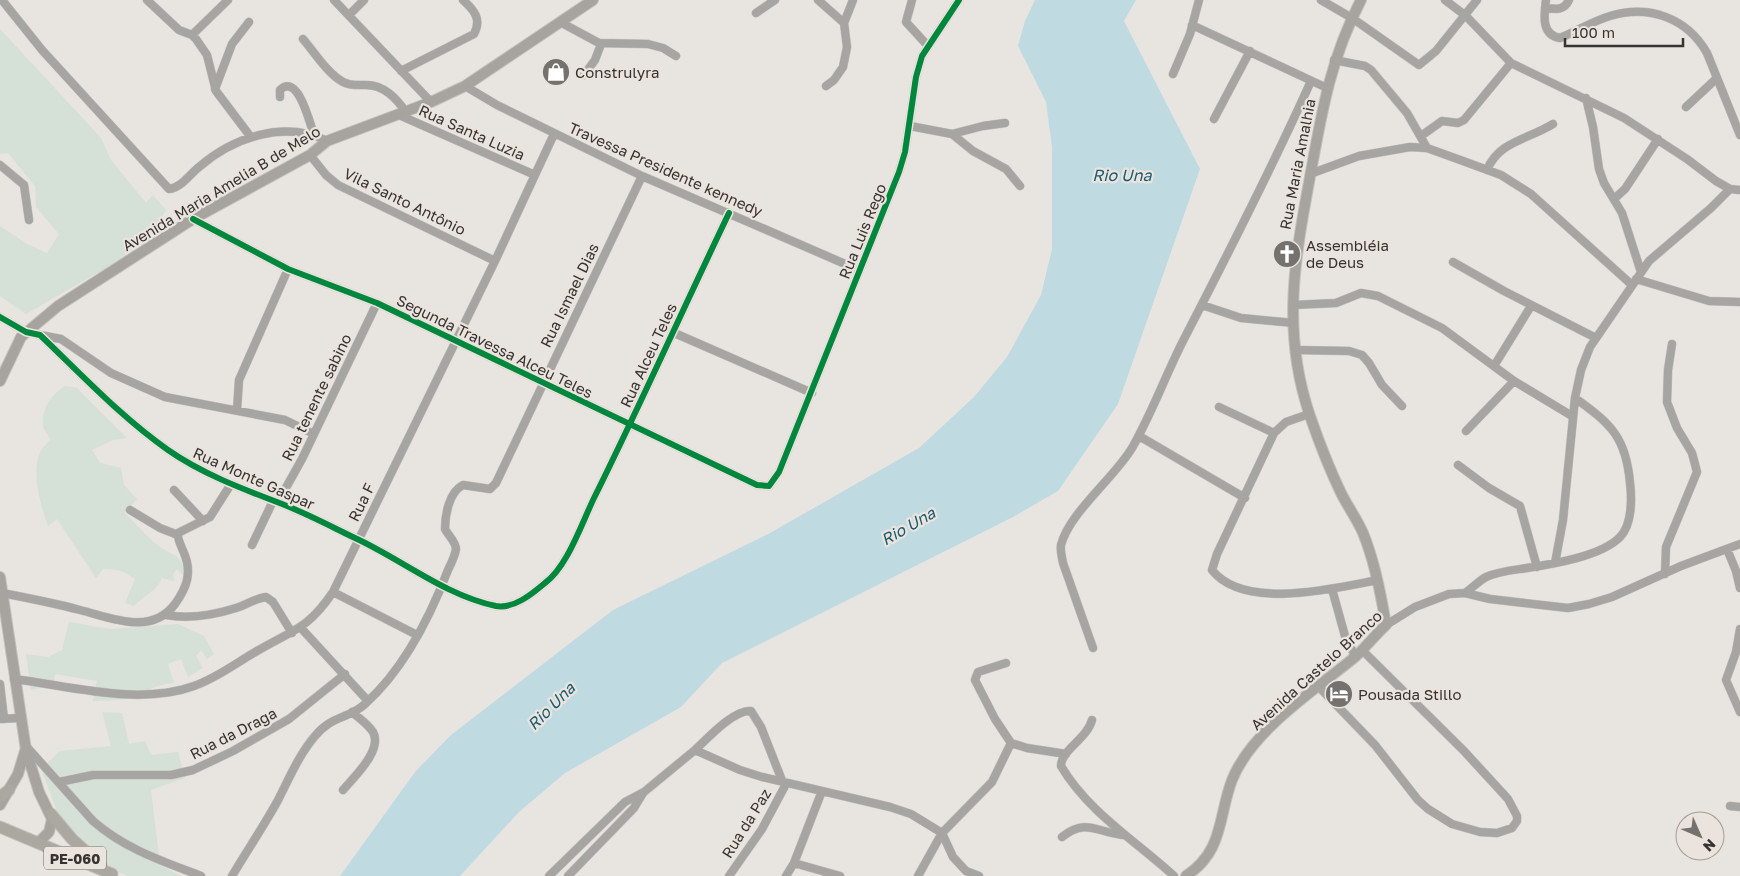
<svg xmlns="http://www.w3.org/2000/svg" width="1740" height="876" viewBox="0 0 1740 876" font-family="'Golos Text',sans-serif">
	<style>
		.green { fill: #d5e0d7 }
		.water { fill: #c0dae2 }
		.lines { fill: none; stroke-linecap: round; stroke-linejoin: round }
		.street-casing { stroke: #c4c1be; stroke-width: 9 }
		.secondary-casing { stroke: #c4c1be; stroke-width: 12 }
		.primary-casing { stroke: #c4c1be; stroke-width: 13 }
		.street { stroke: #a7a5a1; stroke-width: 8 }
		.secondary { stroke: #a7a49f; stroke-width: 10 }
		.primary { stroke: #aba8a2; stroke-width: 11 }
		.cycleway-casing { stroke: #ebe3dd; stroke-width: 9 }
		.cycleway { stroke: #00873e; stroke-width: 6 }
		.labels { text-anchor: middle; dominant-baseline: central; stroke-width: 4.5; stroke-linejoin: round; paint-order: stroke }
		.shield { fill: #ebe3dd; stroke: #6c6865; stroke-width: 1 }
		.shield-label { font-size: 14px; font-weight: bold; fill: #363331 }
		.poi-label { font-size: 15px; fill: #363331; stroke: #ebe3dd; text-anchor: start }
		.street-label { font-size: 15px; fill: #363331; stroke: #ebe3dd }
		.water-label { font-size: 16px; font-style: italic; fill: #175d72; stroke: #ebe3dd }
	</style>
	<rect width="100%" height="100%" fill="#e8e4e0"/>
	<path class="green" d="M 0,29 L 101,138 L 111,160 L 146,203 L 153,195 L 166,210 L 153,232 L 116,262 L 26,314 L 0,296 L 0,226 L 27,244 L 47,253 L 59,234 L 36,207 L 35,186 L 8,153 L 0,154 Z
		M 65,386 L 77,388 L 127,438 L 113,440 L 92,450 L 100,463 L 121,468 L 124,485 L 137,499 L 125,513 C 135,523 145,535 156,544 C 171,556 184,553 185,577 L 177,569 L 173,574 L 174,581 L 162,578 C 157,591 144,595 134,606 L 125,603 L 135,579 C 124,571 117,569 103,569 L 96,578 L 57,519 L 48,526 C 40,502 25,457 51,440 C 49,436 44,430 43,426 C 41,409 52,394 65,386 Z
		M 69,622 L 110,629 L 178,624 L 204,636 L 214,654 L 207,659 L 201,650 L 196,656 L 203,668 L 188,677 L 181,659 L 168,664 L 174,683 C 152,685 145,693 125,699 C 115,701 104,700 93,701 L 97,681 L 55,674 L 54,685 L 31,690 L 26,654 L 48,657 L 62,650 Z
		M 102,712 L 122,713 L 129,744 L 145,741 L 151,755 L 178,752 L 185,778 L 151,790 L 160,865 L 181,876 L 128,876 L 116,871 L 95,855 L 60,819 L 41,769 L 60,751 L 111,746 Z"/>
	<path class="water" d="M 1035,0 L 1136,0 L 1124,21 L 1200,169 L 1118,404 L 1058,491 L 1013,517 L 722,663 L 681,707 L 565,773 L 519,812 L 460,876 L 340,876 L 415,772 L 451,735 L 613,610 L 770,533 L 919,448 L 974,397 L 1007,357 L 1041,295 L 1052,249 L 1052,147 L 1046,102 L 1018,46 L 1025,21 Z"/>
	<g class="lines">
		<defs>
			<path id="street" d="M 2,0 L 42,50 L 169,189 C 181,188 190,174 199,167 C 234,137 284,120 327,141
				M 147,0 L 179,30 L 192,35 L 196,39 L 207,55 L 216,91 L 250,136
				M 334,0 L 431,102
				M 818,0 L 844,23
				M 912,0 L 906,22 L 928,46
				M 1321,0 L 1352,18 L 1419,65 L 1436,51 L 1477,0
				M 1445,0 L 1466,16 L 1511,63 L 1624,118 L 1687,159 L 1716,181 L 1730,189 L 1740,190
				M 1546,0 C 1544,15 1541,35 1560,38 C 1577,31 1593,21 1610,16 C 1649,4 1687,18 1707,53 L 1740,135
				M 1545,8 C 1555,9 1564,11 1569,0
				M 756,13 L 775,0
				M 349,15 L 364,0
				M 560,22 L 599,43 L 648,44 L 663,48 L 676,56
				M 1192,25 L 1327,88
				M 192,35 L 228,0
				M 303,39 C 315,53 327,73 343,82 C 350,86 358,85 366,85 C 384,85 396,98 406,112
				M 1334,60 L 1365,66 L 1371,70 L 1407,113 L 1427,148
				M 401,71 L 474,34 C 482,19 474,10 463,0
				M 1173,74 L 1190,34 L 1199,0
				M 584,75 L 595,60 L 601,44
				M 465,86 L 497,105 L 642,176 L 859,270
				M 826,86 L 834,80 L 843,67 L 847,47 L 844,23 L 853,0
				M 215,89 L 232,44 L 249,22
				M 280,97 L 280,90 C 298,72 310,124 314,135
				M 1586,98 L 1593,127 L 1599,169 L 1604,183 L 1622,213 L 1641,272
				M 1686,107 L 1717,78
				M 399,115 L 535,175
				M 1214,119 L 1250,51
				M 910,126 L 952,134 L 983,126 L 1005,123
				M 952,134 L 973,151 L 1006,169 L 1020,186
				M 1421,136 L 1442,121 L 1458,123 L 1464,120 L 1511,63
				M 310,155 L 326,175 L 338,185 L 495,261
				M 0,165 L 24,185 L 29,220
				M 1487,170 C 1499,141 1527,140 1553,124
				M 1310,174 L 1359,156 L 1410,147 L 1427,148 L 1463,161 L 1501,175 L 1531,194 L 1632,285
				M 1614,199 L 1625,189 L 1658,139
				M 193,219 L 288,269 L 377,303 L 757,485 L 769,486 L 779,472 L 899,172 L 905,152 L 916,77 L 922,56 L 959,0
				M 1453,262 L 1504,291 L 1596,338
				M 1636,279 L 1709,301 L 1740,302
				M 1202,305 L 1241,318 L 1294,323
				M 1293,305 L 1336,303 L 1361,293 L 1378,296 L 1442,328 L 1514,381 L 1572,416
				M 0,317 L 26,332 L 40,335 C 82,375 121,417 168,450 C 201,473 240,488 277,502 C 304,512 330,526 355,538 C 401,559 446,596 496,606 C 514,609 532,594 545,583 C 568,566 582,522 595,496 C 641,403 684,307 729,213
				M 672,332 L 812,393
				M 40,335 L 61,339 L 111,373 L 165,397 L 285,420 L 314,434
				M 1295,350 L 1349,351 L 1362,355 L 1369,363 L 1382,385 L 1402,406
				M 1494,366 L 1531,306
				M 1219,407 L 1274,433 L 1286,422 L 1309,414
				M 237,410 L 239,380 L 288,269
				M 1466,431 L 1514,381
				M 1274,433 L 1217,554 L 1212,570 C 1244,611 1336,588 1378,580
				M 1139,436 L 1245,498
				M 1458,465 L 1489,488 L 1520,506 L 1537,567
				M 174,490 L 203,521
				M 278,502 L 302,459 L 377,303
				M 130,510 L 160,528 L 178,535
				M 252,545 L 273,501
				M 1727,549 L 1736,571 L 1740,588
				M 1555,563 L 1563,520 L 1575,398 L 1581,370 L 1590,347 L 1649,261 L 1711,208 L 1730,189
				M 1665,574 L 1666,547 L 1697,472 L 1692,453 L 1677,428 L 1667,402 L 1668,370 L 1672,344
				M 1332,589 L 1345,636 L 1355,656
				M 333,592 L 417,635
				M 2,593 C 28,598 54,603 80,610 C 112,618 151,636 175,604 C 180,597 185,589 187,580 C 192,557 176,544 178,533 L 210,517 L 231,484
				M 1465,593 C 1472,588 1479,581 1486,577 C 1499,571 1514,570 1527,568 C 1553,564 1602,556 1620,537 C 1632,525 1632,499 1630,483 C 1626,437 1611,424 1575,398
				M 166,615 C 189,619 214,615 236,608 C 246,605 256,598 266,597 L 273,602 L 292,633
				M 1386,625 L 1415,607 L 1449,594 L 1465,593 L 1490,599 L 1568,608 L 1589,604 L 1612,597 L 1681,566 L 1740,544
				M 301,628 L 368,701
				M 1740,629 L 1736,652 L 1726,680 L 1740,712
				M 1093,648 L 1063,563 C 1062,557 1060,551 1061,545 C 1069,513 1115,477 1132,448 C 1152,413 1166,374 1184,339 C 1228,254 1272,168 1311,81
				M 1006,663 L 978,672 L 975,680 L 995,719 L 1011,743 L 1027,748 L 1066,754
				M 14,679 C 70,686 139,706 194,686 C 217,678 236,663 257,651 C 293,630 308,629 333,592 L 495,261 L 554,134
				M 0,684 L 4,719
				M 1319,687 L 1375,745 L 1418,800 L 1428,809 L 1452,824 L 1480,832 L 1497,833 L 1512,828 L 1517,821 L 1517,816 L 1508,799 L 1464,751 L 1362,650
				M 0,719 L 20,718
				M 1092,720 C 1087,739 1061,750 1061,766 C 1088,812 1136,841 1174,876
				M 26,746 L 93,821 C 125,849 162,861 201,876
				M 695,750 C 707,739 734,709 751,711 L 761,727 L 783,783
				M 59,782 L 93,775 L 171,775 L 193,770 L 233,751 L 289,719 L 345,674
				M 343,790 C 354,777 383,750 373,732 C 368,724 359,718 352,712
				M 1730,806 L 1740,807
				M 1062,837 C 1086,818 1096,832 1123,835
				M 794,863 L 840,876
				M 232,876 C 247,851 263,827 277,802 C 289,779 298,756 315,736 C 332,715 349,719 365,704 C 403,670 430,617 448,570 C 451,564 455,556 456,549 C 456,542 448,535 445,529 C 445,515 449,492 463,485 L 490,489 L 496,483 L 642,176
				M 549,876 L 625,802 L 644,792 L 695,750 L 740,770 L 762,777 L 890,807 L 911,814 L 942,833 L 953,857 L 966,871 L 979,876
				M 568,876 L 634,808 L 643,793
				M 729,876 L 762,829 L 786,784
				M 786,876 L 794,863 L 822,791
				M 918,876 L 942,833 L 992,782 L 1011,743"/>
			<path id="secondary" d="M 0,381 L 21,337 L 58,306 L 193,219 L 310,155 L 327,141 L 431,102 L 465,86 L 593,0
				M 0,577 L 26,750 L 39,792 L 52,819 L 49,832 L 39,842
				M 0,805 L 18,774 L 25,751
				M 1186,876 C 1224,851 1218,817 1232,780 C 1252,730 1315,690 1355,657 C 1366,647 1375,635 1386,625 C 1381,594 1375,562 1363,533 C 1357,519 1348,507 1341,493 C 1329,468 1319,442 1310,416 C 1280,328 1296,253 1312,166 C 1323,105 1332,56 1361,0"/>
			<path id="primary" d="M 0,797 L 9,790
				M 51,814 L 72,839 L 101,865
				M 0,827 L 112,874"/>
		</defs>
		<use href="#street" class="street-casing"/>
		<use href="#secondary" class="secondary-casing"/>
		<use href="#primary" class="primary-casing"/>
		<use href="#street" class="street"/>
		<use href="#secondary" class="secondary"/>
		<use href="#primary" class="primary"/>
		<defs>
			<path id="cycleway" d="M 193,219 L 288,269 L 377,303 L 757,485 L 769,486 L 779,472 L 899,172 L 905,152 L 916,77 L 922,56 L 959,0
				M 0,317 L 26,332 L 40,335 C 82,375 121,417 168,450 C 201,473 240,488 277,502 C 304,512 330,526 355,538 C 401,559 446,596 496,606 C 514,609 532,594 545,583 C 568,566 582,522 595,496 C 641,403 684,307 729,213"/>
		</defs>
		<use href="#cycleway" class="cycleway-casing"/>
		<use href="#cycleway" class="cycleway"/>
	</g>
	<defs>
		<symbol id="shop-disc" viewBox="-11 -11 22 22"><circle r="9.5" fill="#74716e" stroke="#ebe3dd"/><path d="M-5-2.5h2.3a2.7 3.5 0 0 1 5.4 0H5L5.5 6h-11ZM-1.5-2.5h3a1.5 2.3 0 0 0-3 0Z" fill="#fff"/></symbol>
		<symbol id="church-disc" viewBox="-11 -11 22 22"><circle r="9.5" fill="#74716e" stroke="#ebe3dd"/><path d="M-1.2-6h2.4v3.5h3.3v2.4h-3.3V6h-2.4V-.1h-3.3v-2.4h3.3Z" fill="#fff"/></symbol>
		<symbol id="hotel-disc" viewBox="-11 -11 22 22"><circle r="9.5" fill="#74716e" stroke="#ebe3dd"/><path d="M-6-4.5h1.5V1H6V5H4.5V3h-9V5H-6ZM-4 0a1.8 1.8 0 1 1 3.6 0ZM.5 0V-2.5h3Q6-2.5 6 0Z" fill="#fff"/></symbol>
	</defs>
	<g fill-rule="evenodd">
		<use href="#shop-disc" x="540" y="56" width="32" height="32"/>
		<use href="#church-disc" x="1271" y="238" width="32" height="32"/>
		<use href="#hotel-disc" x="1323" y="678" width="32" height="32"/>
	</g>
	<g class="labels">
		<rect class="shield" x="44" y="846.5" width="62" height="23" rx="4"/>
		<g class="shield-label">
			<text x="75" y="858">PE-060</text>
		</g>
		<g class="poi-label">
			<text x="575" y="72">Construlyra</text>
			<text x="1306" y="245">Assembléia<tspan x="1306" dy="17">de Deus</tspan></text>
			<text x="1358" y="694">Pousada Stillo</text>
		</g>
		<g class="street-label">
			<text transform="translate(472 132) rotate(24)">Rua Santa Luzia</text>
			<text transform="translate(1297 164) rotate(-79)">Rua Maria Amalhia</text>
			<text transform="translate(666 169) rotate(24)">Travessa Presidente kennedy</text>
			<text transform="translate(221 188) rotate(-31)">Avenida Maria Amelia B de Melo</text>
			<text transform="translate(405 201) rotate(26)">Vila Santo Antônio</text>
			<text transform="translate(862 231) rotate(-68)">Rua Luis Rego</text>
			<text transform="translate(569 295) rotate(-64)">Rua Ismael Dias</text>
			<text transform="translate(495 346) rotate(26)">Segunda Travessa Alceu Teles</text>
			<text transform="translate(648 355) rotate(-65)">Rua Alceu Teles</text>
			<text transform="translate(316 397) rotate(-64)">Rua tenente sabino</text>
			<text transform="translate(254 478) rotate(24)">Rua Monte Gaspar</text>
			<text transform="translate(361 502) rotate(-64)">Rua F</text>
			<text transform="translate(1316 670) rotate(-42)">Avenida Castelo Branco</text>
			<text transform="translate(233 733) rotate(-27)">Rua da Draga</text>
			<text transform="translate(746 823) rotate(-58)">Rua da Paz</text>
		</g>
		<g class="water-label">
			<text x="1122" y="175">Rio Una</text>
			<text transform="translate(908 526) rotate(-30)">Rio Una</text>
			<text transform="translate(551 706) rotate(-45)">Rio Una</text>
		</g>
	</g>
	<g transform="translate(1700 836) rotate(135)"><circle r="24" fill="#ebe3dd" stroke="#a39d98"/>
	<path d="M0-4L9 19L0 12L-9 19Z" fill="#74716e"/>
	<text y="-8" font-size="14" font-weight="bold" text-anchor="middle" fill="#363331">N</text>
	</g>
	<path d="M1565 38v8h118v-8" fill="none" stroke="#363331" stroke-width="2.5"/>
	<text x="1572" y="38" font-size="15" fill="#363331" stroke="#ebe3dd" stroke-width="4" paint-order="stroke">100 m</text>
</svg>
